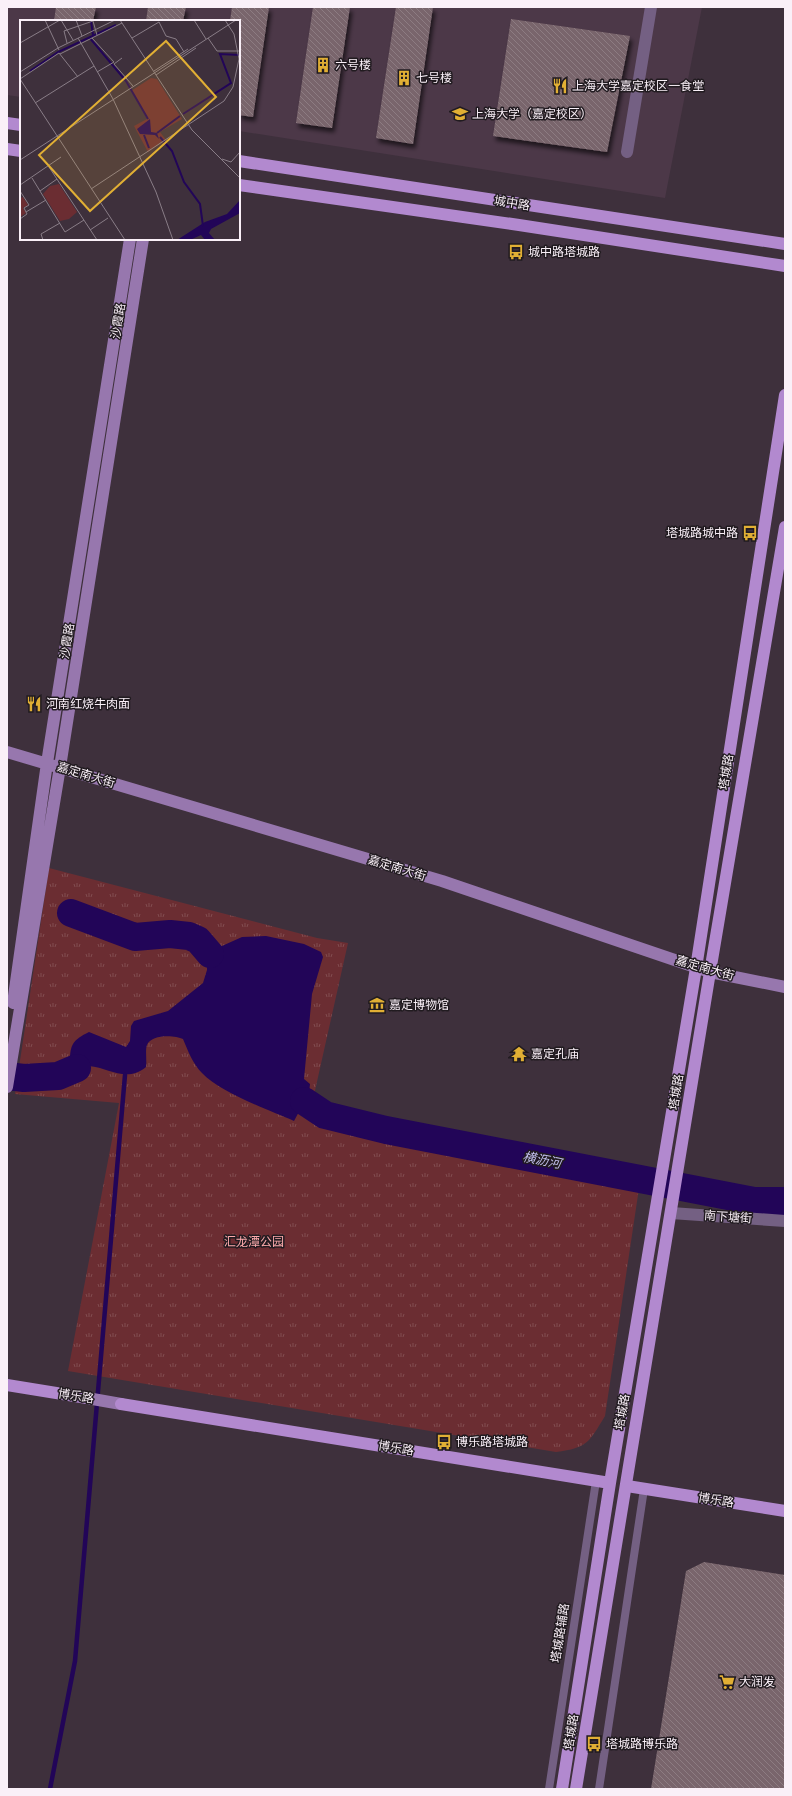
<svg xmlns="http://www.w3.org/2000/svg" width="792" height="1796" viewBox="0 0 792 1796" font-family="Helvetica,'Noto Sans SC',sans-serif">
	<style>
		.built { fill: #4c3848 }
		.grass { fill: url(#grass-tufts) }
		.water { fill: #220558 }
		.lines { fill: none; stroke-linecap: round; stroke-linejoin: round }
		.stream { stroke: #220558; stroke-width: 4.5 }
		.river { stroke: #220558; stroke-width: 28 }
		.building { fill: url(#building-back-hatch); filter: url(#shadow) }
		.lane { stroke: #746083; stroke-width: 8 }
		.street { stroke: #746083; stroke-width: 12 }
		.secondary { stroke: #9777ae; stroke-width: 12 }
		.primary { stroke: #b289cf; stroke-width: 12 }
		.labels { text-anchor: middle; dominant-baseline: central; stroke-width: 3; stroke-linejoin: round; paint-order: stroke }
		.poi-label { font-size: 12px; fill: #faf0f8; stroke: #211b20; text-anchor: start }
		.street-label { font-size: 12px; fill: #faf0f8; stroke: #211b20 }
		.park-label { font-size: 12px; fill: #fcaaac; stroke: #211b20 }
		.water-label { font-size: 13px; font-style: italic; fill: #c2bfed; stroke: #211b20 }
		.inset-river { fill: none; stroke: #220558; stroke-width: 2 }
		.inset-road { fill: none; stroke: #897d87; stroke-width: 1 }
		.view { fill: #e1af34; fill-opacity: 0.15; stroke: #e1af34; stroke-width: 2 }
		.inset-edge { fill: none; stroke: #faf0f8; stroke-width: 2 }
	</style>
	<defs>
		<pattern id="grass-tufts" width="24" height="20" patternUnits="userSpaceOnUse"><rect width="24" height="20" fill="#6b2d32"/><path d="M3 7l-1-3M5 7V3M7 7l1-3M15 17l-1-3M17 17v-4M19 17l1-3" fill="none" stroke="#814c50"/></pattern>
		<pattern id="building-back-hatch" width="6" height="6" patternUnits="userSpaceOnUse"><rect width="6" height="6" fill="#79656c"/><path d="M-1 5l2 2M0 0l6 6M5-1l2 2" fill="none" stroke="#8d7b82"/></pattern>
		<filter id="shadow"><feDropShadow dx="2.5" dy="4.5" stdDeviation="2" flood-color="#0009"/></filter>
	</defs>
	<rect width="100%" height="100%" fill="#3e303c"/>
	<path class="built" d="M 7,7 L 702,7 L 665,198 L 239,131 L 239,21 L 21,21 L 21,97 L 7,95 Z"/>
	<path class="grass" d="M 49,868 L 317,938 L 348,943 L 314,1095 L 339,1106 L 368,1116 L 642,1168 L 605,1416 C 589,1442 588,1448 556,1452 L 68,1371 L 119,1103 L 15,1094 Z"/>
	<path class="water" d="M 266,936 L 304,944 L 321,952 L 323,957 L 312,994 L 304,1079 L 310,1084 L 309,1093 L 294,1121 C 269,1110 221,1093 202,1073 C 193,1064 188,1051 183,1039 C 175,1035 151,1034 147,1045 C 145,1050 147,1061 146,1067 C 126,1083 110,1068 89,1066 C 85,1066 80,1068 77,1068 L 70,1062 C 70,1044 73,1040 89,1032 L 126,1047 L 130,1041 L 131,1026 L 134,1021 L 168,1011 L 203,983 L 207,970 L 207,958 L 213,950 L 242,937 Z"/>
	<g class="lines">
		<path class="stream" d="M 50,1789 L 75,1661 L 125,1075"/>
		<path class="river" d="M 71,913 L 135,937 L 170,934 L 189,936 L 198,940 L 210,954
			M 7,1076 L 24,1078 L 58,1076 L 77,1068
			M 304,1101 L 325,1115 L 386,1130 L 754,1201 L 785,1201"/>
	</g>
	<path class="building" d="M 56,7 L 96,7 L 93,21 L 54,21 Z
		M 148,7 L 186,7 L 183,21 L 146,21 Z
		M 232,7 L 269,7 L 253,117 L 239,115 L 239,21 L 230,21 Z
		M 313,7 L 350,7 L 332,128 L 296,123 Z
		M 396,7 L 433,7 L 413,144 L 376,138 Z
		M 511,19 L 630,36 L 607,152 L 493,136 Z
		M 704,1562 L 785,1575 L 785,1789 L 651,1789 L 686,1571 Z"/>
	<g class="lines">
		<path class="lane" d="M 549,1789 L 596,1481
			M 599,1789 L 644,1489"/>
		<path class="street" d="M 627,152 L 651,7
			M 671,1213 L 785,1221"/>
		<path class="secondary" d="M 7,752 L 442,881 L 710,972 L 785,987
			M 13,1003 L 47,763 L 130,239
			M 7,1087 L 60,767 L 143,239
			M 87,1398 L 121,1404"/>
		<path class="primary" d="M 7,123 L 21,125
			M 7,149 L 21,151
			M 239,161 L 785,244
			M 239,185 L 519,225 L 785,266
			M 7,1385 L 87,1398
			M 121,1404 L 610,1483
			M 627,1486 L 785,1511
			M 562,1789 L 610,1483 L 696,968 L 785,395
			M 576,1789 L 710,972 L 785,527"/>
	</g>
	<defs>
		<symbol id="building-bare" viewBox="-9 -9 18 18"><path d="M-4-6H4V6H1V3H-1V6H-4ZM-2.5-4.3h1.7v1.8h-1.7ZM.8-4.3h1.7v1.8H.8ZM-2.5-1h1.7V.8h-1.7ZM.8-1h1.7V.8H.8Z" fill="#e1af34" stroke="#211b20" stroke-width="2.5" paint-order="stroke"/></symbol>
		<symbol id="restaurant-bare" viewBox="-9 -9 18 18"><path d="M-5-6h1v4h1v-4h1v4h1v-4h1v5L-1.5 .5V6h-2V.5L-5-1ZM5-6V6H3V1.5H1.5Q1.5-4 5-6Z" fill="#e1af34" stroke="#211b20" stroke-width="2.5" paint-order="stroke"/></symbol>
		<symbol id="university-bare" viewBox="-9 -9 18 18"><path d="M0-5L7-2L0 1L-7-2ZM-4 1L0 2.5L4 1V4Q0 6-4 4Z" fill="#e1af34" stroke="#211b20" stroke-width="2.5" paint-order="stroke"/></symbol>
		<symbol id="bus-bare" viewBox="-9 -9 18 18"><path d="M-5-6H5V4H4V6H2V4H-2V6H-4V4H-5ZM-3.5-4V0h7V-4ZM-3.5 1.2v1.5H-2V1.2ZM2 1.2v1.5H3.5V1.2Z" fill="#e1af34" stroke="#211b20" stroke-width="2.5" paint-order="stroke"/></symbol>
		<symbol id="museum-bare" viewBox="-9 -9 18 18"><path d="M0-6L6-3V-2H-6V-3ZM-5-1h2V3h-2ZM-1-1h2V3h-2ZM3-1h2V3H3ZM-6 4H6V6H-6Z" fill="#e1af34" stroke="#211b20" stroke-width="2.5" paint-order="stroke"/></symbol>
		<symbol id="temple-bare" viewBox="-9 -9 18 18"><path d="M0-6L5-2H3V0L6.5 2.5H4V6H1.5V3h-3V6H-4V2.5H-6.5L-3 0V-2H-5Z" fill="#e1af34" stroke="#211b20" stroke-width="2.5" paint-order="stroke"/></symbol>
		<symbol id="supermarket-bare" viewBox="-9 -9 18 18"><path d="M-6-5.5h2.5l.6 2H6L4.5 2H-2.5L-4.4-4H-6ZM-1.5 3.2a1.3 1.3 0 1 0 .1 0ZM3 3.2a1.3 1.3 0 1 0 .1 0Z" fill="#e1af34" stroke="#211b20" stroke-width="2.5" paint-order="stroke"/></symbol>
	</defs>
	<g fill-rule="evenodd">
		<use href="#building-bare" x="312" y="54" width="22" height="22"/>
		<use href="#building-bare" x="393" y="67" width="22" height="22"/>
		<use href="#restaurant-bare" x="549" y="75" width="22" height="22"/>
		<use href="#university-bare" x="449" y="103" width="22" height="22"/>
		<use href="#bus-bare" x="505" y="241" width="22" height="22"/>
		<use href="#bus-bare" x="739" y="522" width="22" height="22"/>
		<use href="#restaurant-bare" x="23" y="693" width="22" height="22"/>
		<use href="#museum-bare" x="366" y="994" width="22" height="22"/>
		<use href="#temple-bare" x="508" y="1043" width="22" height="22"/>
		<use href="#bus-bare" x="433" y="1431" width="22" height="22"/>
		<use href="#supermarket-bare" x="716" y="1671" width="22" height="22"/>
		<use href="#bus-bare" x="583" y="1733" width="22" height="22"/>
	</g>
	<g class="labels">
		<g class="poi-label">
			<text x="335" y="65">六号楼</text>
			<text x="416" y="78">七号楼</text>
			<text x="572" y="86">上海大学嘉定校区一食堂</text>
			<text x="472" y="114">上海大学（嘉定校区）</text>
			<text x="528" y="252">城中路塔城路</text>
			<text x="738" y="533" text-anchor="end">塔城路城中路</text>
			<text x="46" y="704">河南红烧牛肉面</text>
			<text x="389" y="1005">嘉定博物馆</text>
			<text x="531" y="1054">嘉定孔庙</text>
			<text x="456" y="1442">博乐路塔城路</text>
			<text x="739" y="1682">大润发</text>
			<text x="606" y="1744">塔城路博乐路</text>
		</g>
		<g class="street-label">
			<text transform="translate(512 203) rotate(9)">城中路</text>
			<text transform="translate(118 321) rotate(-81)">沙霞路</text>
			<text transform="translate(67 641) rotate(-81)">沙霞路</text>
			<text transform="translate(726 772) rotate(-81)">塔城路</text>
			<text transform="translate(86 775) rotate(17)">嘉定南大街</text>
			<text transform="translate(397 868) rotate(17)">嘉定南大街</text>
			<text transform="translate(705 968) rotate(16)">嘉定南大街</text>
			<text transform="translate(676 1092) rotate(-81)">塔城路</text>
			<text transform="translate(728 1217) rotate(4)">南下塘街</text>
			<text transform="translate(76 1396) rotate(9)">博乐路</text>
			<text transform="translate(622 1412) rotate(-80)">塔城路</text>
			<text transform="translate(396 1448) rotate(9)">博乐路</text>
			<text transform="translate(716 1500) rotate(9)">博乐路</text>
			<text transform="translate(560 1633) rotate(-81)">塔城路辅路</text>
			<text transform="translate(571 1732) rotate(-81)">塔城路</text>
		</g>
		<g class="park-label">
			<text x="254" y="1242">汇龙潭公园</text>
		</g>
		<g class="water-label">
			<text transform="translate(542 1160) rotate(11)">横沥河</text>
		</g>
	</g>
	<g transform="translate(20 20)">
		<rect width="220" height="220" fill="#3e303c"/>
		<path d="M 131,58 L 137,59 L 162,99 L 140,112 L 146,120 L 128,132 L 114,106 L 127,99 L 111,71 ZM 3,177 L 8,185 L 3,188 L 6,193 L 0,197 L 0,178 Z" fill="#6b2d32"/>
		<path d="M 39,164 L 57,192 L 49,199 L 40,201 L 23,174 L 30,166 Z" fill="#6b2d32"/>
		<path d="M 130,99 L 131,112 L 137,113 L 139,119 L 135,115 L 120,114 L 117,109 ZM 220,180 L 220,193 L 191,209 L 189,213 L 195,220 L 185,220 L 181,215 L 170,220 L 157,220 L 185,202 L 207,194 Z" fill="#220558"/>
		<path class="inset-river" d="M 71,1 L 73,15M 69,17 L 106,61 L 128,99M 10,51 L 38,32 L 96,5M 163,94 L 211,63 L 200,34 L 220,35M 137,113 L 160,96M 124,115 L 129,128M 140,117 L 152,131 L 164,162 L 180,184 L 183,206"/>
		<path class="inset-road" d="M 25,0 L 39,30M 41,0 L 53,20M 56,0 L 62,16M 100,0 L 172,110 L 220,158M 174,0 L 186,19M 73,1 L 77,15M 58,18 L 93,79 L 136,172 L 153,220M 72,18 L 94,42 L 77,52M 112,18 L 139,2 L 146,16 L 156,19 L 164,32M 188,18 L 197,31 L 220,31M 0,23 L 40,0M 47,23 L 44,11 L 73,1M 40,34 L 102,3M 102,38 L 94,44 L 113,66M 134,51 L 168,29M 0,52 L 38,28 L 95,0M 136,55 L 176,28M 0,59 L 39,33 L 58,57M 0,59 L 105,220M 15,83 L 74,46M 202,139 L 211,142 L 220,132M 0,140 L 216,0M 29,147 L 77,220M 12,158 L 45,212 L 64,200M 0,165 L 41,137M 71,169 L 204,81 L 213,67 L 219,39 L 214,14 L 205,0M 0,171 L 9,185 L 4,188 L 7,194 L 0,199M 20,171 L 37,159M 6,192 L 26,180M 70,210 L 88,198M 23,220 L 21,214 L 40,203"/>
		<path class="view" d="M 146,21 L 196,77 L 70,191 L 19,135 Z"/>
		<rect width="220" height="220" class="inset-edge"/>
	</g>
	<rect width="792" height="1796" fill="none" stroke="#faf0f8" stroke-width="16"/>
</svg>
